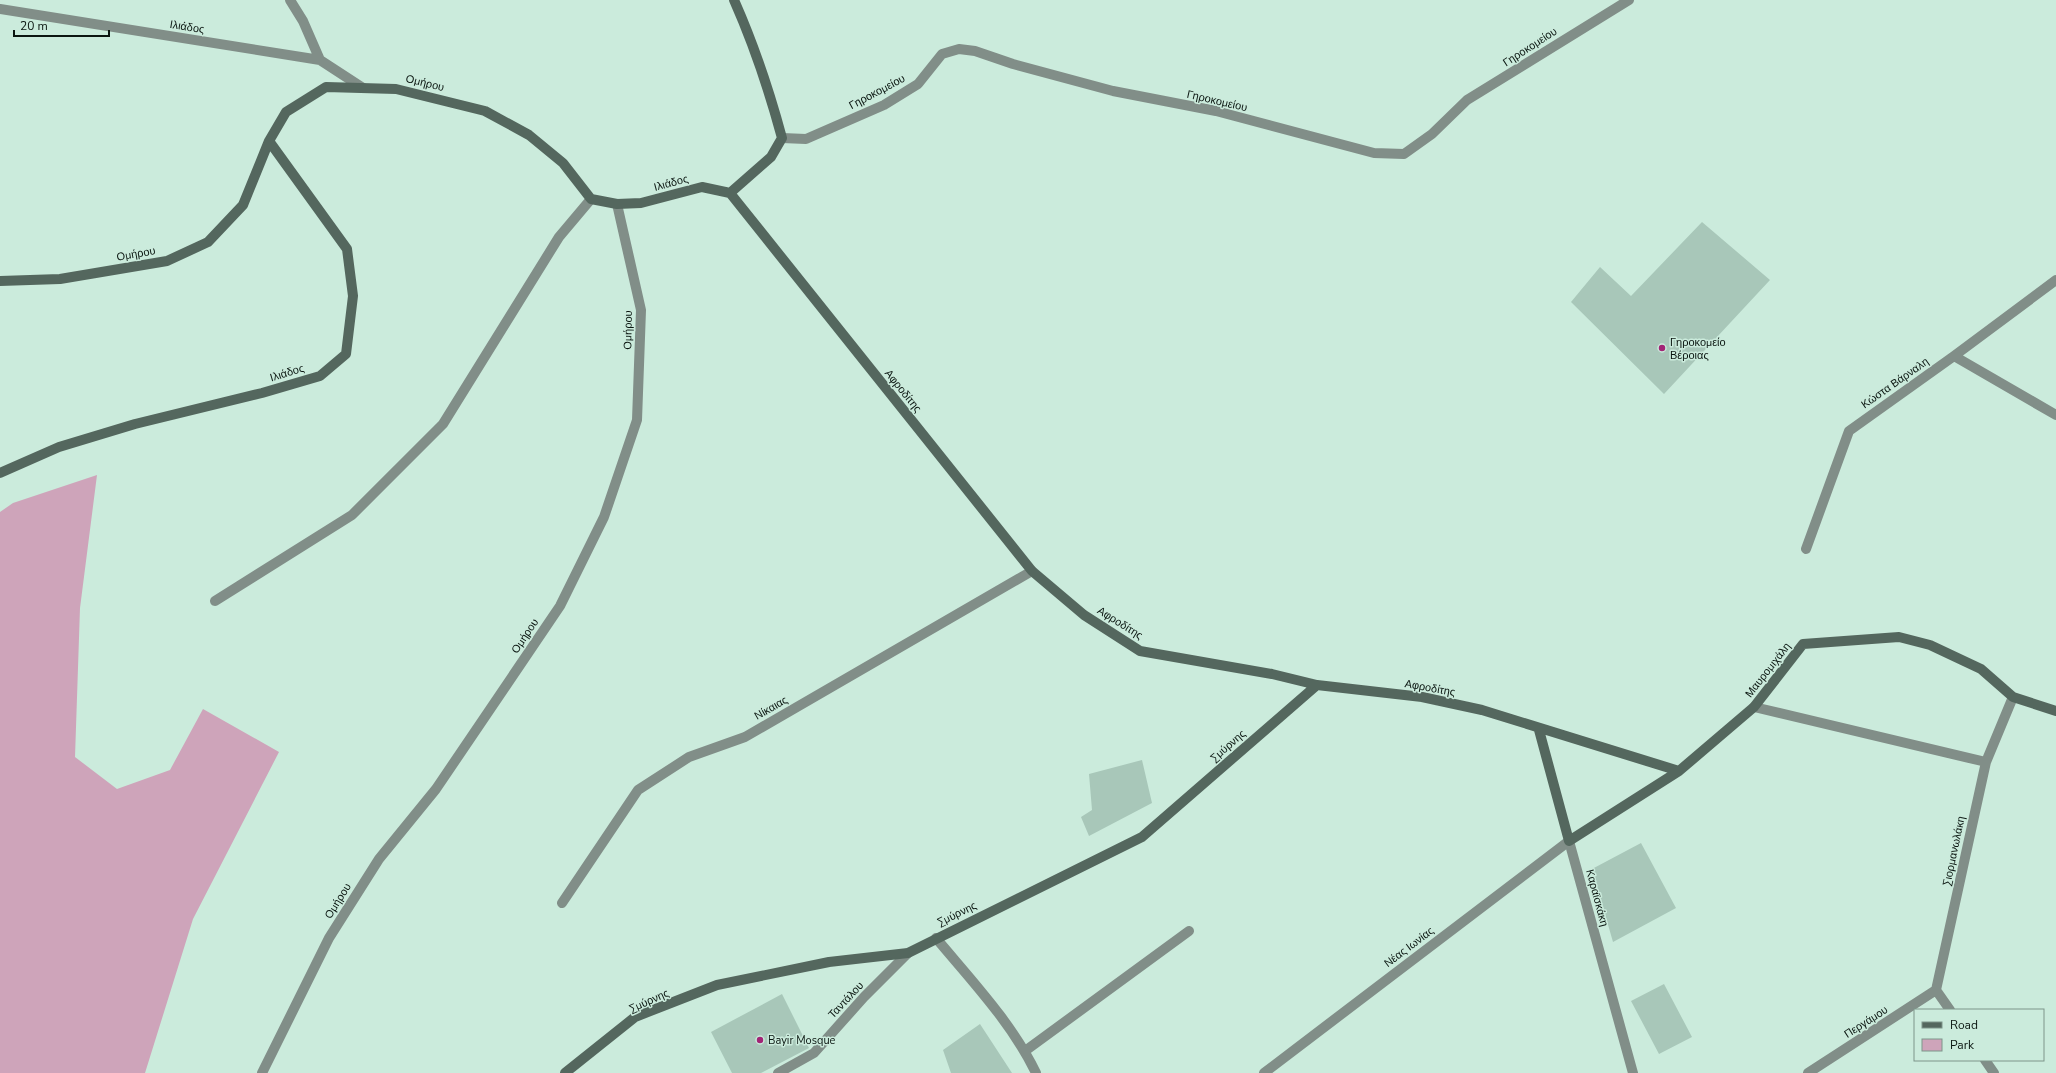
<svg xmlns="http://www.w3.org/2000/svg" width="2056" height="1073" viewBox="0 0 2056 1073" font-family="'Nunito Sans',sans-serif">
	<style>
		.green { fill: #cea4ba }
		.building { fill: #a8c7b9 }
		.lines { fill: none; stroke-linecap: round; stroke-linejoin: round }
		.street { stroke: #818e88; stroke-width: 10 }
		.secondary { stroke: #54675e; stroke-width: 10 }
		.poi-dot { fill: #a22476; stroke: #cbebdc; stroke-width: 1.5 }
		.labels { text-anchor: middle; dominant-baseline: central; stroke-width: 3; stroke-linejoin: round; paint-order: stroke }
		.street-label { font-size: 11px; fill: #0a1510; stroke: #cbebdc }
		.poi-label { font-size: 11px; fill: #0a1510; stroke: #cbebdc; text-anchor: start }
	</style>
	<rect width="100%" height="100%" fill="#cbebdc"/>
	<path class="green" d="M 97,475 L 80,608 L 75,757 L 117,789 L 170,770 L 203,709 L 279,752 L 193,919 L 145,1073 L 0,1073 L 0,512 L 13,503 Z"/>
	<path class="building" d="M 1702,222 L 1770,280 L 1664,394 L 1571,302 L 1600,267 L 1631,296 Z
		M 1142,760 L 1152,803 L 1089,836 L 1081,817 L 1092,810 L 1089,774 Z
		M 1641,843 L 1676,908 L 1613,942 L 1592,869 Z
		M 1664,984 L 1692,1037 L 1659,1054 L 1631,1001 Z
		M 782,994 L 809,1048 L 761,1073 L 732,1073 L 711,1032 Z
		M 980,1024 L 1012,1073 L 951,1073 L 943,1050 Z"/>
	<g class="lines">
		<path class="street" d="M 290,0 L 303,21 L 320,60
			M 0,9 L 320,60 L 363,88
			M 782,138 L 806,139 L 884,105 L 918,84 L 942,54 L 959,49 L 975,51 L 1013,64 L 1113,91 L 1216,111 L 1374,153 L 1404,154 L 1432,134 L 1467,100 L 1629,0
			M 1954,356 L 2056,415
			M 1806,549 L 1849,431 L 1954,356 L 2056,280
			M 215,601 L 352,515 L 443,424 L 559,237 L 591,199
			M 1754,707 L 1986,762
			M 562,903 L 638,790 L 689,757 L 745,737 L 1032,571
			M 936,938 C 971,980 1012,1023 1036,1073
			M 1950,1010 L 1936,990 L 1986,762 L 2013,697
			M 1025,1051 L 1189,931
			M 1985,1060 L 1994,1073
			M 262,1073 L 329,938 L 379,859 L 436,789 L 560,606 L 604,517 L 637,420 L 641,310 L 617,204
			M 778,1073 L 814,1053 L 864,997 L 908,953
			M 1264,1073 L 1569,841 L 1633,1073
			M 1808,1073 L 1936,990"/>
		<path class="secondary" d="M 730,193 L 1032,571 L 1084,615 L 1140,651 L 1272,674 L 1317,685 L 1422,697 L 1482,710 L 1679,771
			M 730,193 L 771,157 L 782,138 C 769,90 754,45 734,0
			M 0,281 L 60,279 L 167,261 L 208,242 L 243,205 L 269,141 L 286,112 L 326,87 L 396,89 L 485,111 L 529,135 L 563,163 L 591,199 L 617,204 L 641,203 L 702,187 L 730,193
			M 0,473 L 59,447 L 135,424 L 262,393 L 320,376 L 346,354 L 353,296 L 347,249 L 269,141
			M 1539,730 L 1569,841 L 1679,771 L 1754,707 L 1803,644 L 1899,637 L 1930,645 L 1981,669 L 2013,697 L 2056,711
			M 565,1073 L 635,1017 L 717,985 L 829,962 L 908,953 L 1142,837 L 1317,685"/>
	</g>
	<g class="poi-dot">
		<circle cx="1662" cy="348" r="4"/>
		<circle cx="760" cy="1040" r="4"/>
	</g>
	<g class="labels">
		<g class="street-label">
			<text transform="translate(187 27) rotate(9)">Ιλιάδος</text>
			<text transform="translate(1530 47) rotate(-33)">Γηροκομείου</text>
			<text transform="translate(425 83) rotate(14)">Ομήρου</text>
			<text transform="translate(877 92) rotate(-28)">Γηροκομείου</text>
			<text transform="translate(1217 101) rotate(13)">Γηροκομείου</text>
			<text transform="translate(671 183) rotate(-15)">Ιλιάδος</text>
			<text transform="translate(136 254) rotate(-10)">Ομήρου</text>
			<text transform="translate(628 330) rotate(-89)">Ομήρου</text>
			<text transform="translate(287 373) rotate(-17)">Ιλιάδος</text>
			<text transform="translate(1895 383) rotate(-35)">Κώστα Βάρναλη</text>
			<text transform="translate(903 391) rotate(51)">Αφροδίτης</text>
			<text transform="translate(1120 623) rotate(32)">Αφροδίτης</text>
			<text transform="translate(525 636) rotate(-56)">Ομήρου</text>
			<text transform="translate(1768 670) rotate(-52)">Μαυρομιχάλη</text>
			<text transform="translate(1430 688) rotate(10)">Αφροδίτης</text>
			<text transform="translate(771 708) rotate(-30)">Νίκαιας</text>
			<text transform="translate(1228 746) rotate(-41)">Σμύρνης</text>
			<text transform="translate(1954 851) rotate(-78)">Σιορμανωλάκη</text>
			<text transform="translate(1597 898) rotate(75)">Καραϊσκάκη</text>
			<text transform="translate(338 901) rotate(-58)">Ομήρου</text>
			<text transform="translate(957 914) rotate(-26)">Σμύρνης</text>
			<text transform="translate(1409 947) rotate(-37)">Νέας Ιωνίας</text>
			<text transform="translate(846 1000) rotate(-47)">Ταντάλου</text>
			<text transform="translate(649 1001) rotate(-24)">Σμύρνης</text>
			<text transform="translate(1866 1022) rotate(-33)">Περγάμου</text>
		</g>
		<g class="poi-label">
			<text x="1670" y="342">Γηροκομείο<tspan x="1670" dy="13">Βέροιας</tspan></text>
			<text x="768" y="1040">Bayir Mosque</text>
		</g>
	</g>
	<rect x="1914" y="1009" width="130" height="52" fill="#cbebdc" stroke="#7e958a"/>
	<rect x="1922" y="1022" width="20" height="6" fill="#54675e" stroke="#7e958a"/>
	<text x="1950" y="1029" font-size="12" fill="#0a1510">Road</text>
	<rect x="1922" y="1039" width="20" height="12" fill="#cea4ba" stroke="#7e958a"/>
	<text x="1950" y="1049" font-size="12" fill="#0a1510">Park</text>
	<path d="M14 30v6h95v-6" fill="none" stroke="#0a1510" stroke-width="2"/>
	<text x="20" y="30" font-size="12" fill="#0a1510" stroke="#cbebdc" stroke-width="3" paint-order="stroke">20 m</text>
</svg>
